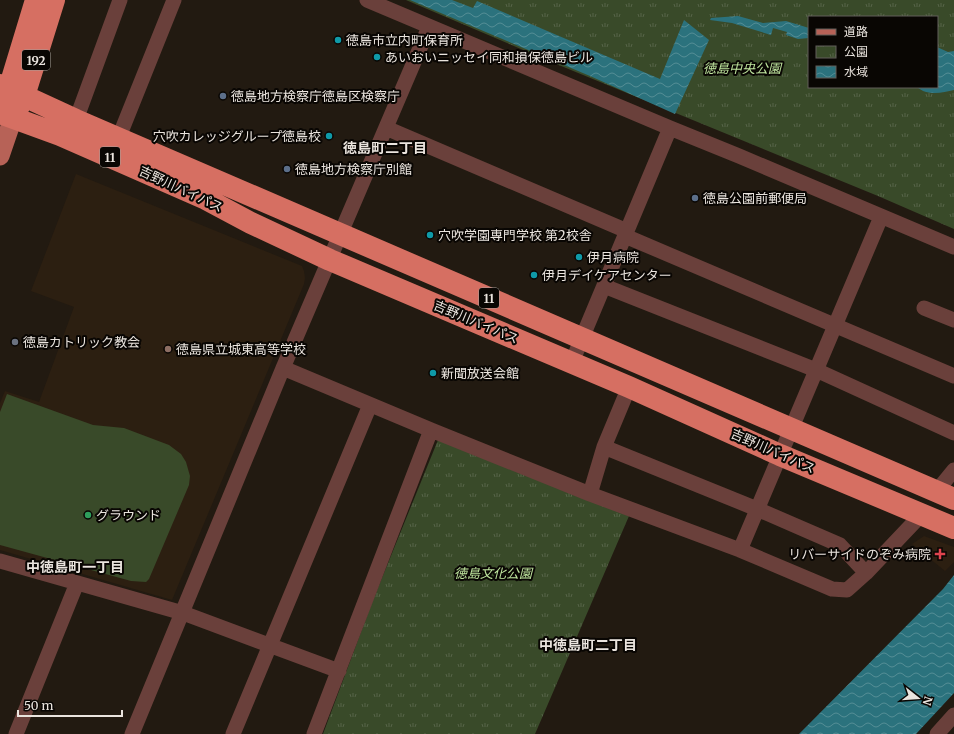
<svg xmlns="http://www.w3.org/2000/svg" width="954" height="734" viewBox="0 0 954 734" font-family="Merriweather,'Noto Sans JP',serif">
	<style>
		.built { fill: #2c1f11 }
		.park { fill: url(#park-tufts); fill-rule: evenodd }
		.pitch { fill: #394a29 }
		.water { fill: url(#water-waves) }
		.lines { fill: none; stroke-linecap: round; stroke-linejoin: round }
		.minor { stroke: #6a403b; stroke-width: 15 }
		.major { stroke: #b76257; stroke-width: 19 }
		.highway { stroke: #d66f62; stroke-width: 22 }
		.culture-dot { fill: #0f9aa8; stroke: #090603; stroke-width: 1.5 }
		.service-dot { fill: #5c6f8a; stroke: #090603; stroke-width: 1.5 }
		.worship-dot { fill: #6b7280; stroke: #090603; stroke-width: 1.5 }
		.education-dot { fill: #8d6e63; stroke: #090603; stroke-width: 1.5 }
		.leisure-dot { fill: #2e9e5b; stroke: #090603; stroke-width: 1.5 }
		.health-dot { fill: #e0444e; stroke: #090603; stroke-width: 1.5 }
		.labels { text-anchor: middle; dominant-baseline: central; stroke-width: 4; stroke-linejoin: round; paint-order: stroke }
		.shield { fill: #090603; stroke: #a6a19c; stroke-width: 1 }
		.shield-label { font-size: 12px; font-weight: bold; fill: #eae4de }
		.poi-label { font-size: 13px; fill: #eae4de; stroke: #090603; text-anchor: start }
		.park-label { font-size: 13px; font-style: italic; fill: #bfe59e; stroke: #090603 }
		.street-label { font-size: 13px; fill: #eae4de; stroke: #090603 }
		.neighbourhood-label { font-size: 14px; font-weight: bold; fill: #eae4de; stroke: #090603 }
	</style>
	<defs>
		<pattern id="park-tufts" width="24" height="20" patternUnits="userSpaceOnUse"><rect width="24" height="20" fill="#394a29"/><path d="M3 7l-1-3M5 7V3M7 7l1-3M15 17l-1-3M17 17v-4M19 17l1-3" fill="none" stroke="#566448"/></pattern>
		<pattern id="water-waves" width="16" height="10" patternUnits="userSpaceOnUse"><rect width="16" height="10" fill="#2b727d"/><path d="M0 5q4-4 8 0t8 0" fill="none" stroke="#548d95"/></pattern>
	</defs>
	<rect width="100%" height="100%" fill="#221a11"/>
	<path class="built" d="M 76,174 L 302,266 L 304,271 L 305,278 L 304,284 L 172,600 L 0,550 L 0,403 L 5,391 L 39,402 L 74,307 L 31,291 Z
		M 924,536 L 954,547 L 954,562 L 945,571 L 912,544 Z"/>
	<path class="park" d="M 406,0 L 954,0 L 954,229 L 878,196 L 549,61 ZM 809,17 L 937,17 L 937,87 L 809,87 Z
		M 438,440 L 629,516 L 535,734 L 323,734 L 373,600 Z"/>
	<path class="pitch" d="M 7,394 L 93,425 L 124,428 L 169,445 L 181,454 L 186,462 L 190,476 L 189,485 L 149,579 L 146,582 L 131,581 L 0,545 L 0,412 Z"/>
	<path class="water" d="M 410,0 L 452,0 L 473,8 L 477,1 L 660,79 L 684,20 L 709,40 L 675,114 L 590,76 Z
		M 738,16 L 763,23 L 786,21 L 809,28 L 809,38 L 798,39 L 786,35 L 787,32 L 773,28 L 771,35 L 732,23 L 710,20 L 711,18 Z
		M 937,47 L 948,52 L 954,51 L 954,90 C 942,93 927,96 917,87 L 937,87 Z
		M 954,575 L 954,693 L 916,734 L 799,734 L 943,589 Z"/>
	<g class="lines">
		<path class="minor" d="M 367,0 L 670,128 L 739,156 L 954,247
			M 76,120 L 120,0
			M 386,128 L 627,231
			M 119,137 L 174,0
			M 625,236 L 954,376
			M 604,286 L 816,370 L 954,433
			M 924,308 L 954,320
			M 572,362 L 670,128
			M 283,368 L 431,430 L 314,734
			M 431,430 L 590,494 L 740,550 L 832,589 L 847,590 L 866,573 L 921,515
			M 604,447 L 757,509 L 840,545 L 866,573
			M 936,492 L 954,470
			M 590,494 L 604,447 L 629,387
			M 740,550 L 881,217
			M 0,561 L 183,613 L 339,671
			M 16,734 L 77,583
			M 132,734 L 283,368 L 429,27
			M 233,734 L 370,405
			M 937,734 L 954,715"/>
		<path class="major" d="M 0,156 L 13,118"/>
		<path class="highway" d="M 0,85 L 76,120 L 954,499
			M 11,103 L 9,89 L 36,0
			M 17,110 L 24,96 L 54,0
			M 0,113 L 60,135 L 206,199 L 251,223 L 330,260 L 629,387 L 780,455 L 954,528"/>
	</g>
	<g class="culture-dot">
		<circle cx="338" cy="40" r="4"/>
		<circle cx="377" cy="57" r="4"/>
		<circle cx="329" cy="136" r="4"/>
		<circle cx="430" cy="235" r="4"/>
		<circle cx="579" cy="257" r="4"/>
		<circle cx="534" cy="275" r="4"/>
		<circle cx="433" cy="373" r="4"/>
	</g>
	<g class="service-dot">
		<circle cx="223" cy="96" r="4"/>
		<circle cx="287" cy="169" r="4"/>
		<circle cx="695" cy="198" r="4"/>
	</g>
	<circle class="worship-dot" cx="15" cy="342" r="4"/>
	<circle class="education-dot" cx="168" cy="349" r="4"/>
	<circle class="leisure-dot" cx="88" cy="515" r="4"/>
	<path class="health-dot" d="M938 548h4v4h4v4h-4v4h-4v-4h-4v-4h4z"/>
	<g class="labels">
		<g class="shield">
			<rect x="22" y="50" width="28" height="20" rx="3"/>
			<rect x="100" y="147" width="20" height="20" rx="3"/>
			<rect x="479" y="288" width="20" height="20" rx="3"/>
		</g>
		<g class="shield-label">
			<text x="36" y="60">192</text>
			<text x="110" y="157">11</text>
			<text x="489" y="298">11</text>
		</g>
		<g class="poi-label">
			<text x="346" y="40">徳島市立内町保育所</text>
			<text x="385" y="57">あいおいニッセイ同和損保徳島ビル</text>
			<text x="231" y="96">徳島地方検察庁徳島区検察庁</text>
			<text x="321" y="136" text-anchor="end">穴吹カレッジグループ徳島校</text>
			<text x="295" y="169">徳島地方検察庁別館</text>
			<text x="703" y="198">徳島公園前郵便局</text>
			<text x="438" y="235">穴吹学園専門学校 第2校舎</text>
			<text x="587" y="257">伊月病院</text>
			<text x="542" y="275">伊月デイケアセンター</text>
			<text x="23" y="342">徳島カトリック教会</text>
			<text x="176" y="349">徳島県立城東高等学校</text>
			<text x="441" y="373">新聞放送会館</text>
			<text x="96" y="515">グラウンド</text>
			<text x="931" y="554" text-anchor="end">リバーサイドのぞみ病院</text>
		</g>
		<g class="park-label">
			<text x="742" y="68">徳島中央公園</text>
			<text x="493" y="573">徳島文化公園</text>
		</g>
		<g class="street-label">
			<text transform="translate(181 189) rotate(25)">吉野川バイパス</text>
			<text transform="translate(476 322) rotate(23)">吉野川バイパス</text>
			<text transform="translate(773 451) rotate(24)">吉野川バイパス</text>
		</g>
		<g class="neighbourhood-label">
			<text x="385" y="148">徳島町二丁目</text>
			<text x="75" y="567">中徳島町一丁目</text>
			<text x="588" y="645">中徳島町二丁目</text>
		</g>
	</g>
	<rect x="808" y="16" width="130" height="72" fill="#090603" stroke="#635f5b"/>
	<rect x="816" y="29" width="20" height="6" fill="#b76257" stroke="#635f5b"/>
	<text x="844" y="36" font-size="12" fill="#eae4de">道路</text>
	<rect x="816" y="46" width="20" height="12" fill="url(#park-tufts)" stroke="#635f5b"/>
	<text x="844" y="56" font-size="12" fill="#eae4de">公園</text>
	<rect x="816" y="66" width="20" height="12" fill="url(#water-waves)" stroke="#635f5b"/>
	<text x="844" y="76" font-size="12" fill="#eae4de">水域</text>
	<g transform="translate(918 698) rotate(107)" stroke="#090603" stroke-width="3" paint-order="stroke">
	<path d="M0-3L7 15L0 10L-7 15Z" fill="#eae4de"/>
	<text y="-6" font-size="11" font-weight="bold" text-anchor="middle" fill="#eae4de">N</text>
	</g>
	<path d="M18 710v6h104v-6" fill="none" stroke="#eae4de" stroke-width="2"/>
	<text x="24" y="710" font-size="12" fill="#eae4de" stroke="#090603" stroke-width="3" paint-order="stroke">50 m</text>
</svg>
